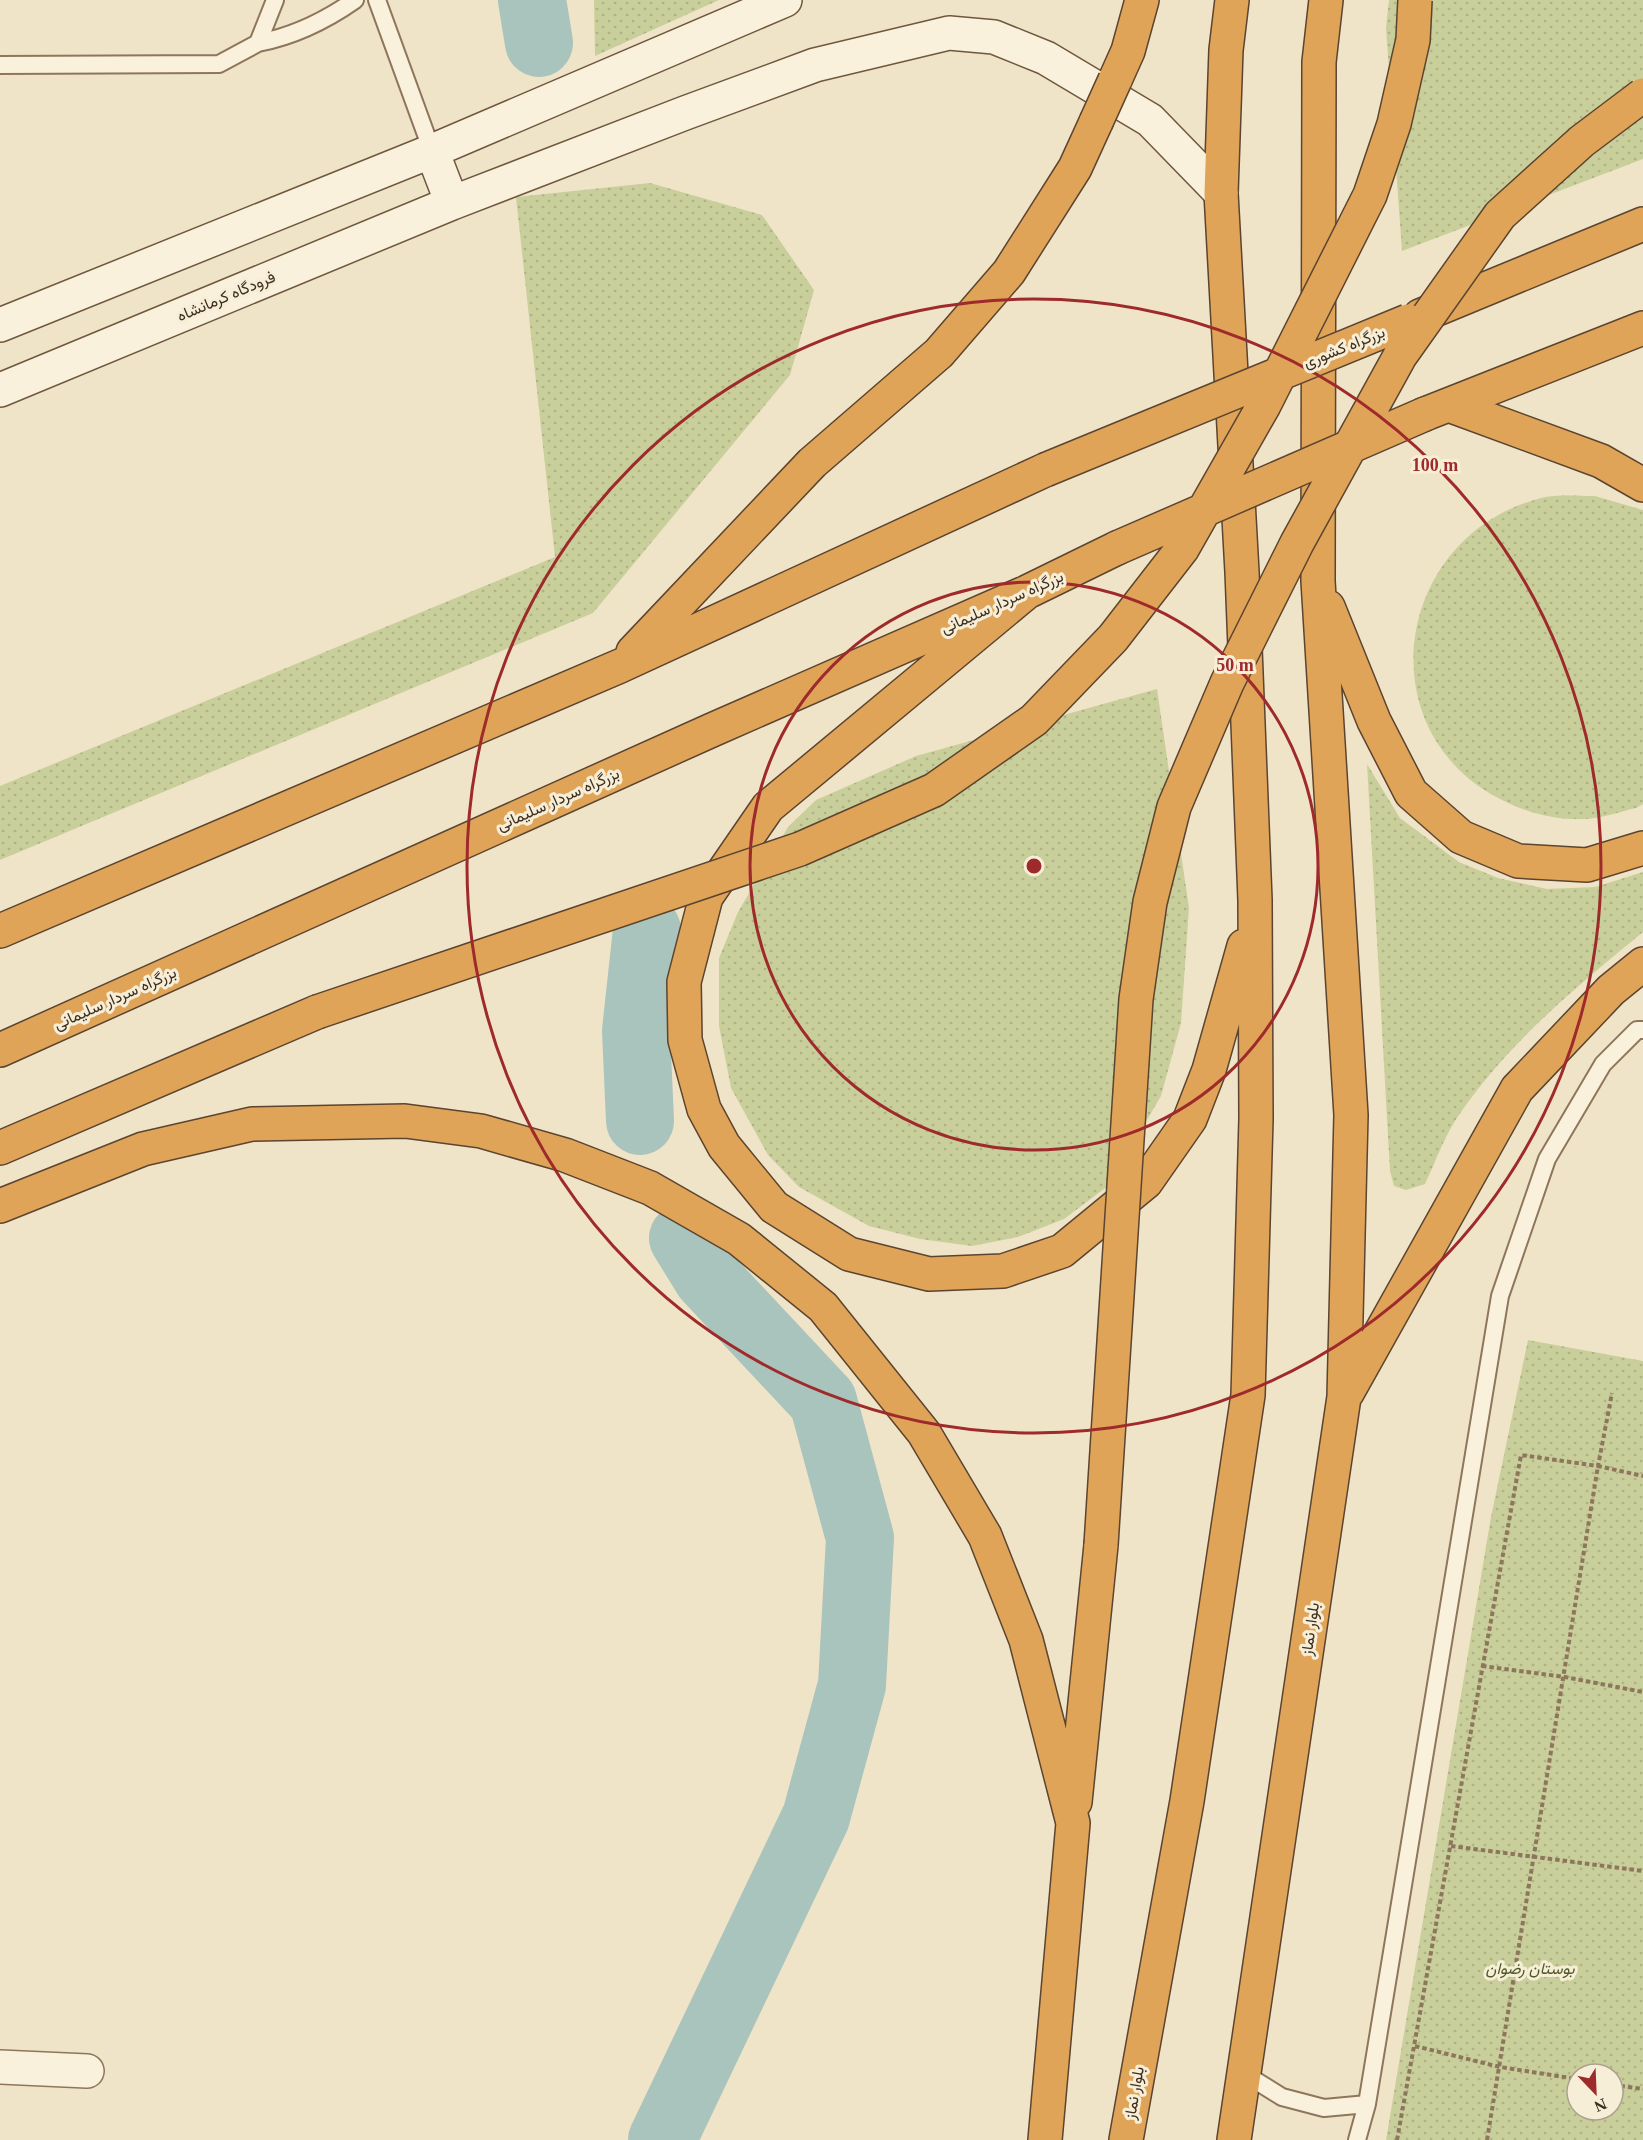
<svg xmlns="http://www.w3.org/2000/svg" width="1643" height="2140" viewBox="0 0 1643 2140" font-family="'Times New Roman',Vazirmatn,serif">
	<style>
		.grass { fill: url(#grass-dots); fill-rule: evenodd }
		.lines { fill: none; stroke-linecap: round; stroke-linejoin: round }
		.river { stroke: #a9c4bc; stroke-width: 68 }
		.lane-casing { stroke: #8d765c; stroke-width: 20 }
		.street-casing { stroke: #8d765c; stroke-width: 36 }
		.secondary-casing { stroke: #6f573f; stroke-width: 36 }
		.highway-casing { stroke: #5b4430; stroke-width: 36 }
		.path { stroke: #8d765c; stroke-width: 4; stroke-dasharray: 4.5 3; stroke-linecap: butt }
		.lane { stroke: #faf1dc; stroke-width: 16 }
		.street { stroke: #faf1dc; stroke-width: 33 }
		.secondary { stroke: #faf1dc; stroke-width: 33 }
		.highway { stroke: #e0a458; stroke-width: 33 }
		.highway-bridge-casing { stroke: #5b4430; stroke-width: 36; stroke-linecap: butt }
		.highway-bridge { stroke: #e0a458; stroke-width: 33 }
		.ring { fill: none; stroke: #9e2a2b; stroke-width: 3 }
		.labels { text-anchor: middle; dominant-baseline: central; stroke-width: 6; stroke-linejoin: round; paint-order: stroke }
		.street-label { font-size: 16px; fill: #3d2e20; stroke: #f7eed8 }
		.park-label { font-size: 16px; font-style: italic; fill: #4d5a26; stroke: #f7eed8 }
		.centre { fill: #9e2a2b; stroke: #f7eed8; stroke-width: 3 }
		.ring-label { font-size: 18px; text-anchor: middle; font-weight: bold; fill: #9e2a2b; stroke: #f7eed8; stroke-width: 6; stroke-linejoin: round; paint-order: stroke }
	</style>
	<defs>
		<pattern id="grass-dots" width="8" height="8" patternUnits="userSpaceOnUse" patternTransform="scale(1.5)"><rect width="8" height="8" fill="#c9cf9b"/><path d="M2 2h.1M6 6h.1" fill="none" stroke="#aeb285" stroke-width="1.8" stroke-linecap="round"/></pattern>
	</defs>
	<rect width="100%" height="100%" fill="#f0e4c8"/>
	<path class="grass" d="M 594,0 L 719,0 L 595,56 Z
		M 1389,0 L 1643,0 L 1643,159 L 1402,251 L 1386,28 Z
		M 650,183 L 762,215 L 814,290 L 790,375 L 593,613 L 0,860 L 0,786 L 555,557 L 516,197 Z
		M 1595,496 L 1643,510 L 1643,804 L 1636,808 C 1619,812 1600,819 1583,819 C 1555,820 1528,813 1504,801 C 1365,734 1393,536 1541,498 C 1557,494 1578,496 1595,496 Z
		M 1157,689 L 1189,908 L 1181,1023 L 1161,1096 L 1108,1186 L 1064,1219 L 1018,1237 L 972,1246 L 920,1239 L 869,1226 L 799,1187 L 768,1155 L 731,1088 L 719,1026 L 719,958 L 738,912 L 788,827 L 816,800 L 916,756 Z
		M 1367,764 L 1400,818 L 1459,862 L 1498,878 L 1547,889 L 1595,887 L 1643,872 L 1643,932 C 1574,989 1505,1045 1455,1121 C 1443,1140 1435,1163 1425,1184 L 1406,1190 L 1394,1186 L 1390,1171 Z
		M 1528,1340 L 1643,1361 L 1643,2140 L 1386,2140 L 1491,1517 ZM 1577,2074 L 1613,2074 L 1613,2110 L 1577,2110 Z"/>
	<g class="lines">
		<path class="river" d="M 532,0 L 539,43
			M 640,1121 L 636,1031 L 647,930
			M 662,2140 L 816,1817 L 852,1685 L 860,1538 L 823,1401 L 707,1277 L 683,1238"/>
		<defs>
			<path id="lane" d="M 377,0 L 432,151
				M 258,43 C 295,36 325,21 355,0
				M 0,65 L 219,64 L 258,43 L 275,0
				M 1245,2074 L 1282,2097 L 1324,2108 L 1367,2104
				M 1357,2140 L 1367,2104 L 1500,1296 L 1547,1159 L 1603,1064 L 1637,1030 L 1643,1030"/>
			<path id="street" d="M 0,2067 L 87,2071"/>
			<path id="secondary" d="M 432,151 L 452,203
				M 0,325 L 432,151 L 785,0
				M 0,390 L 452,203 L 685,113 L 815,65 L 949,33 L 994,37 L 1046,58 L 1150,120 L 1221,193"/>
			<path id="highway" d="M 1115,80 L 1128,51 L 1142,0
				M 1420,316 L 1643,224
				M 1449,405 L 1601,461 L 1643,485
				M 1425,414 L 1643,328
				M 1027,592 L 768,807 L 706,897 L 684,982 L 685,1040 L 704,1109 L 724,1146 L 774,1207 L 849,1254 L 929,1274 L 1003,1271 L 1062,1251 L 1146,1182 L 1190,1119 L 1209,1070 L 1244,946
				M 1328,607 L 1374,721 L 1411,793 L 1461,837 L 1518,861 L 1587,865 L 1643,848
				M 633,652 L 812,463 L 939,353 L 1009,272 L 1075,168 L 1096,122
				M 0,931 L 620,666 L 1045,470
				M 0,1050 L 712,730 L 1027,592 L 1117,548
				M 0,1148 L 317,1012
				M 0,1206 L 143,1149 L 252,1124 L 405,1121 L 481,1131 L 565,1155 L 650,1188 L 739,1239 L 823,1307 L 924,1433 L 985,1536 L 1026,1640 L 1073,1823 L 1045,2140
				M 1347,1393 L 1517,1089 L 1611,990 L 1643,964
				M 1075,1802 L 1101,1545
				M 1126,2140 L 1187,1801 L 1248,1395 L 1256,1119 L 1255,900 L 1242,572 L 1221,193 L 1226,50 L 1232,0
				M 1234,2140 L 1344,1397 L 1351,1115 L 1318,581 L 1319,62 L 1326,0"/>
		</defs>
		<use href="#lane" class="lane-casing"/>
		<use href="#street" class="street-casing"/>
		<use href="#secondary" class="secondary-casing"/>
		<use href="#highway" class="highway-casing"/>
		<path class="path" d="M 1482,1666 L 1565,1677 L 1643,1692
			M 1451,1846 L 1643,1871
			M 1415,2046 L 1500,2067 L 1577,2079
			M 1613,2085 L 1643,2089
			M 1397,2140 L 1521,1455 L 1598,1466 L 1612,1393
			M 1487,2140 L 1598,1466 L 1643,1476"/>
		<use href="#lane" class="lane"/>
		<use href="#street" class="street"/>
		<use href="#secondary" class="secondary"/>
		<use href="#highway" class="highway"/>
		<defs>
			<path id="highway-bridge" d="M 1096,122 L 1115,80
				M 1045,470 L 1408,321
				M 1117,548 L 1425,414
				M 317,1012 L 800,849 L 934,790 L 1034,720 L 1113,638 L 1182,549 L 1264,405 L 1370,195 L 1394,124 L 1413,40 L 1415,0
				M 1101,1545 L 1136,999 L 1150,902 L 1174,807 L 1227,683 L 1297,543 L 1400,356 L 1500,215 L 1582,141 L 1643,95"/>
		</defs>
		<use href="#highway-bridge" class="highway-bridge-casing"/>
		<use href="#highway-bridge" class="highway-bridge"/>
	</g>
	<g class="ring">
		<circle cx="1034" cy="866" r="284"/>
		<circle cx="1034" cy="866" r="567"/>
	</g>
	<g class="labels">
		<g class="street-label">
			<text transform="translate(226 296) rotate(-23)">فرودگاه کرمانشاه</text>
			<text transform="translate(1344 347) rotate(-22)">بزرگراه کشوری</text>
			<text transform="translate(1002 602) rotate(-24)">بزرگراه سردار سلیمانی</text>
			<text transform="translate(558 799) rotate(-24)">بزرگراه سردار سلیمانی</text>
			<text transform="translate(115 998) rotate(-24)">بزرگراه سردار سلیمانی</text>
			<text transform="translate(1310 1629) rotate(-82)">بلوار نماز</text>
			<text transform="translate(1134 2093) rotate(-80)">بلوار نماز</text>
		</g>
		<g class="park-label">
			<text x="1530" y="1968">بوستان رضوان</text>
		</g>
	</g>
	<circle cx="1034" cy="866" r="9" class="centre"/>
	<g class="ring-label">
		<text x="1435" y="471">100 m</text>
		<text x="1235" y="671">50 m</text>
	</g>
	<g transform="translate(1595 2092) rotate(157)"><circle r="28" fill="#f7eed8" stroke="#ada18e" stroke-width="1.5"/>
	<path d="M0-4.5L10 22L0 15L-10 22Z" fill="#9e2a2b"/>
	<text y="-9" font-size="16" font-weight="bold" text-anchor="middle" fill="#3d2e20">N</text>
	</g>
</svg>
